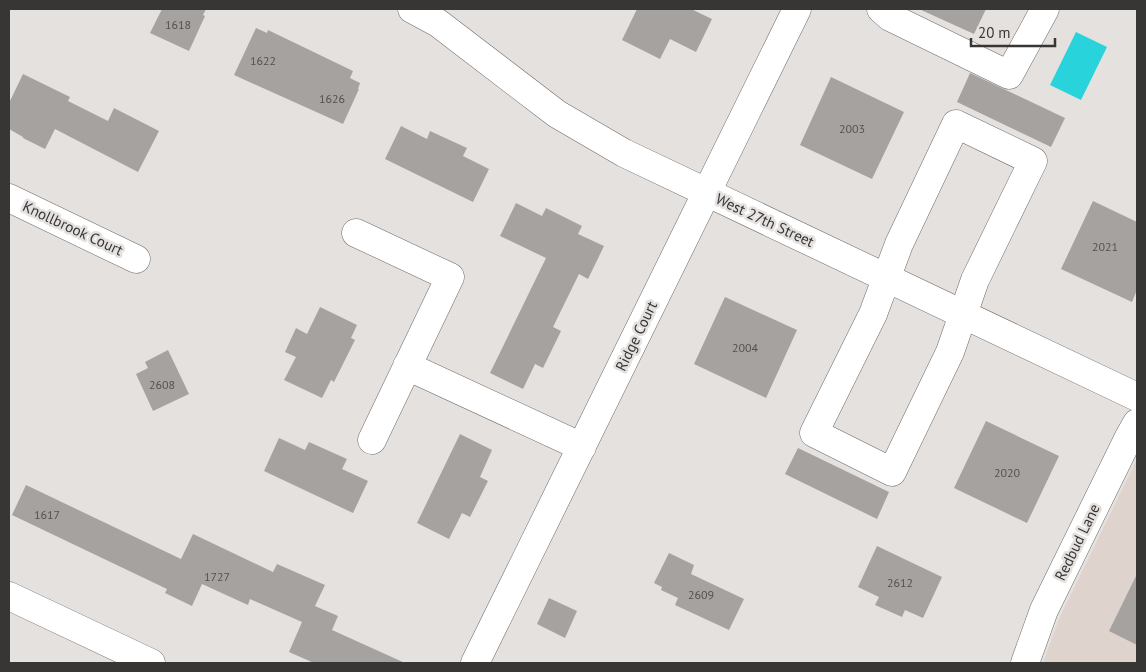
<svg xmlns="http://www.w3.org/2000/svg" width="1146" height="672" viewBox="0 0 1146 672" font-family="'PT Sans',sans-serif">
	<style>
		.built { fill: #ded3cd }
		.water { fill: #29d3dc }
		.building { fill: #a6a2a0 }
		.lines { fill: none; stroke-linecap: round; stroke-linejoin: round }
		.minor-casing { stroke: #6f6c6a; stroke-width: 29 }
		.minor { stroke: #fff; stroke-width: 28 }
		.labels { text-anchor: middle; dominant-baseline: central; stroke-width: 5; stroke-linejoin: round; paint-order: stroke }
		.number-label { font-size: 12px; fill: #545150 }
		.street-label { font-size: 15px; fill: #383635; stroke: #e4e1df }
	</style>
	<rect width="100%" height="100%" fill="#e4e1df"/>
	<path class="built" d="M 1137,459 L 1137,663 L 1043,663 L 1059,619 Z"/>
	<path class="water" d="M 1076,32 L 1107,47 L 1081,100 L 1050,85 Z"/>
	<path class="building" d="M 162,9 L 206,9 L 203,15 L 205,16 L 189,51 L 150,33 Z
		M 637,9 L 691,9 L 712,19 L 696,52 L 670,39 L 660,59 L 622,40 Z
		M 919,9 L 986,9 L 974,34 Z
		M 256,28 L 267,33 L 268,30 L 353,71 L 350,78 L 360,83 L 358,89 L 359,89 L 343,124 L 234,75 Z
		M 970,73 L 1065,118 L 1051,147 L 957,102 Z
		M 23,74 L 70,97 L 68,101 L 108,121 L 114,108 L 159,131 L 138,172 L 55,129 L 45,149 L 23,138 L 23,137 L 9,129 L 9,103 Z
		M 831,77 L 904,112 L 872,179 L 800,145 Z
		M 401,126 L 427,139 L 430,131 L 467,148 L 463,156 L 489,169 L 473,202 L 385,159 Z
		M 1093,201 L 1137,222 L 1137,290 L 1132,302 L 1061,269 Z
		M 516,203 L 542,216 L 546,208 L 582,226 L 578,234 L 604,246 L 588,279 L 579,274 L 553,327 L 561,331 L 543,368 L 535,364 L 523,389 L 490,373 L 546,258 L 500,236 Z
		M 725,297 L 797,330 L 766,398 L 694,364 Z
		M 320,307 L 357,325 L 351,338 L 355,340 L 334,382 L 331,380 L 322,398 L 284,380 L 296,357 L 285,352 L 296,328 L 307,334 Z
		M 168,350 L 189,394 L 153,411 L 136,374 L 148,368 L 145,362 Z
		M 986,421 L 1059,456 L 1027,523 L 954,488 Z
		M 460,434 L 492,450 L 480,477 L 488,481 L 470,517 L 462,513 L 449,539 L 417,523 Z
		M 279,438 L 305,450 L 309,442 L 347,459 L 342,469 L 368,481 L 353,513 L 264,471 Z
		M 798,448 L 889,492 L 877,519 L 785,474 Z
		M 26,485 L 181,559 L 193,534 L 273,572 L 277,564 L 325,585 L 315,606 L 338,616 L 332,630 L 405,663 L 314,663 L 289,652 L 302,622 L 250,599 L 248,605 L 202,584 L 192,606 L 165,593 L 167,589 L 12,515 Z
		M 877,546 L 942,577 L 923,618 L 905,610 L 902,617 L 875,605 L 879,597 L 858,587 Z
		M 669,553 L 694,565 L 691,574 L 744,599 L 729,630 L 675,605 L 678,598 L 661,590 L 662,587 L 654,583 Z
		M 1137,574 L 1137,645 L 1109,631 Z
		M 549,598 L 577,611 L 565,638 L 537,624 Z"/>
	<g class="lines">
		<defs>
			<path id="minor" d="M 412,9 L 438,23 L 557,114 L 624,153 L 1137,397
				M 881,9 L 890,17 L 1009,75 L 1045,9
				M 956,124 L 1033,161 L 975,280 L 950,352 L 892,472 L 814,433 L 873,314 L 899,244 Z
				M 9,198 L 136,259
				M 356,233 L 450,277 L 372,440
				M 407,366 L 582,447
				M 9,596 L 151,663
				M 475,663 L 797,9
				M 1025,663 L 1044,610 L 1129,437 L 1137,423"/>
		</defs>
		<use href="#minor" class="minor-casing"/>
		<use href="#minor" class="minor"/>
	</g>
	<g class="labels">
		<g class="number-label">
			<text x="178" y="24">1618</text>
			<text x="263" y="60">1622</text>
			<text x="332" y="98">1626</text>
			<text x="852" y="128">2003</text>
			<text x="1105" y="246">2021</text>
			<text x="745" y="347">2004</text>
			<text x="162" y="384">2608</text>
			<text x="1007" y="472">2020</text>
			<text x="47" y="514">1617</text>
			<text x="217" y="576">1727</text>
			<text x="900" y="582">2612</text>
			<text x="701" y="594">2609</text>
		</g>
		<g class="street-label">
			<text transform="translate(765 220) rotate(25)">West 27th Street</text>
			<text transform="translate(73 228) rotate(25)">Knollbrook Court</text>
			<text transform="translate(636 336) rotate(-64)">Ridge Court</text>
			<text transform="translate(1077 542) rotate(-64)">Redbud Lane</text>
		</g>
	</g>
	<rect width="1146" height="672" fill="none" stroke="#383635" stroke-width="20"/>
	<path d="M971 38v8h84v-8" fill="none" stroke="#383635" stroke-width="2.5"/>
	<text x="978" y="38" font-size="15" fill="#383635" stroke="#e4e1df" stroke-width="4" paint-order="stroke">20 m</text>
</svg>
